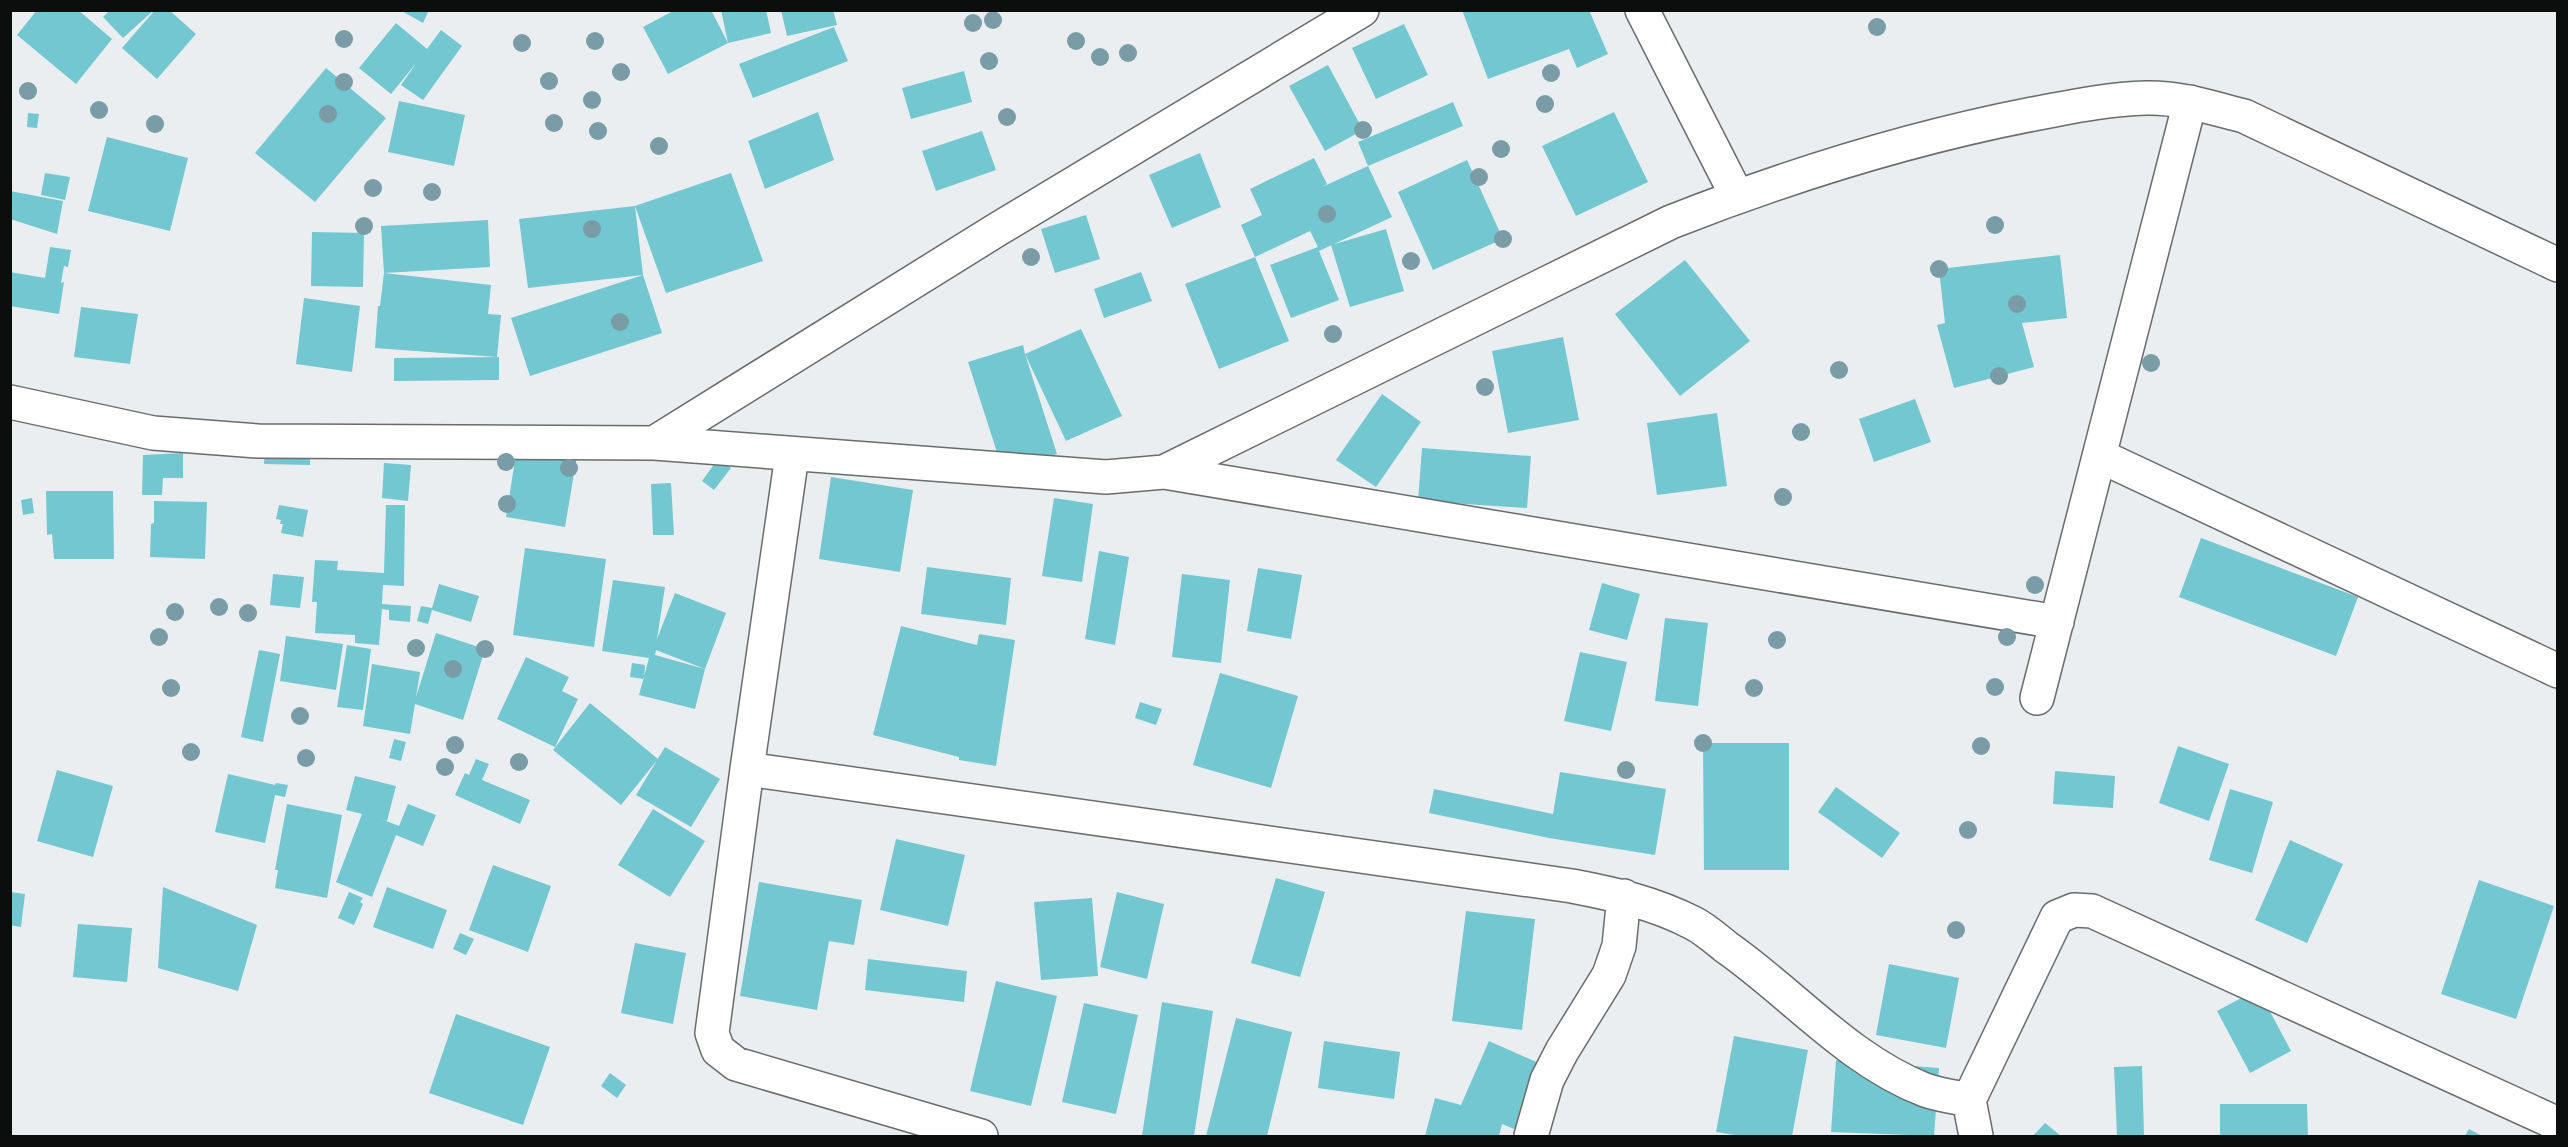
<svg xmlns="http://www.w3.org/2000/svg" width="2568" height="1147" viewBox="0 0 2568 1147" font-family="'Open Sans',sans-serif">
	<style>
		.building { fill: #73c7d1; fill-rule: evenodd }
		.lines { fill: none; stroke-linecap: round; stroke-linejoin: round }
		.minor-casing { stroke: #686c6d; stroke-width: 36 }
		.minor { stroke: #fff; stroke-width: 33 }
		.tree { fill: #799ca7 }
	</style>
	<rect width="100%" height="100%" fill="#eaeef0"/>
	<path class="building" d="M 37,10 L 78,10 L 112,39 L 76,84 L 17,35 Z
		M 110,10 L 154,10 L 123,38 L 103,17 Z
		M 155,10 L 169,10 L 196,34 L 157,79 L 122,48 Z
		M 400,10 L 429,10 L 423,23 Z
		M 675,10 L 711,10 L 728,43 L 668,74 L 643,27 Z
		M 721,10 L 766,10 L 771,33 L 728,43 Z
		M 781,10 L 833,10 L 837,25 L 787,36 Z
		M 1462,10 L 1589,10 L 1608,54 L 1577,68 L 1569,49 L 1488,79 Z
		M 396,23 L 427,49 L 441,30 L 462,46 L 423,100 L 401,85 L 417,62 L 391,94 L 359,68 Z
		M 1404,24 L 1428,75 L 1376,99 L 1352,48 Z
		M 834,27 L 848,61 L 753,98 L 739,64 Z
		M 1328,65 L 1363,130 L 1325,151 L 1289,86 Z
		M 326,68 L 386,118 L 315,202 L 255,153 Z
		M 964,71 L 972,102 L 911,119 L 902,88 Z
		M 399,101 L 465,115 L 454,166 L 388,152 Z
		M 1453,102 L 1463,126 L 1368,166 L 1358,142 Z
		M 818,112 L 834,160 L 765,189 L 748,141 Z
		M 1614,112 L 1648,182 L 1576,216 L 1542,146 Z
		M 28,113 L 39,114 L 37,128 L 27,127 Z
		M 982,131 L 996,170 L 936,191 L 922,151 Z
		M 107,137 L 188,158 L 170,231 L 88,211 Z
		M 1200,153 L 1221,207 L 1172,228 L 1149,175 Z
		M 1314,158 L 1327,184 L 1322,187 L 1368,166 L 1392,217 L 1319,251 L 1339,300 L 1291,318 L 1270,265 L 1318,247 L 1310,231 L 1255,257 L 1241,225 L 1262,215 L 1250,189 Z
		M 1467,160 L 1503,239 L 1433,270 L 1398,192 Z
		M 45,173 L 70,177 L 65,200 L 41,195 Z
		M 731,173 L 763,261 L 666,293 L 635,206 Z
		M 10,191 L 63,201 L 57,234 L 10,219 Z
		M 635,206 L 643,275 L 528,288 L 519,219 Z
		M 1086,215 L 1100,259 L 1055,273 L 1041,229 Z
		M 488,220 L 490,267 L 384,273 L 381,226 Z
		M 1386,229 L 1404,291 L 1350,307 L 1331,245 Z
		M 312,232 L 364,233 L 363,287 L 311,286 Z
		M 50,247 L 71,250 L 68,267 L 64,266 L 61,283 L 64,282 L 59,314 L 10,306 L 10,272 L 45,278 Z
		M 2060,255 L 2067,318 L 2022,323 L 2034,367 L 1954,388 L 1937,325 L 1945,323 L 1939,269 Z
		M 1255,257 L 1289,341 L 1219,369 L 1185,284 Z
		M 1685,260 L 1750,341 L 1680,396 L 1615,314 Z
		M 1141,272 L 1152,301 L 1104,318 L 1094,289 Z
		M 384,273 L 491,285 L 488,314 L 501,315 L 497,357 L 375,348 L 378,306 L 380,306 Z
		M 643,275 L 662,333 L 530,376 L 511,318 Z
		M 304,298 L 360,306 L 352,372 L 296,364 Z
		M 81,307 L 138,314 L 130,364 L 74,357 Z
		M 1081,329 L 1122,416 L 1066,441 L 1025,354 L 1057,454 L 1003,471 L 968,362 L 1023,345 L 1025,354 Z
		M 1563,337 L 1579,420 L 1508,433 L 1492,351 Z
		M 499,357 L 499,380 L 394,381 L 394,358 Z
		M 1382,394 L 1421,422 L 1376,487 L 1336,460 Z
		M 1915,399 L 1931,442 L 1874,462 L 1859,419 Z
		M 1717,413 L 1727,486 L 1657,495 L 1647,423 Z
		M 266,426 L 311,428 L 310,465 L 264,464 Z
		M 519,435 L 579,444 L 565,527 L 506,517 Z
		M 1422,448 L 1531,456 L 1527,508 L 1418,501 Z
		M 183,453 L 183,478 L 163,478 L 162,495 L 142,495 L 143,455 Z
		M 718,459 L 731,468 L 714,490 L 702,481 Z
		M 384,463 L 411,465 L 408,501 L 382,498 Z
		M 831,477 L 913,490 L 900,572 L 819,559 Z
		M 671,483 L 674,535 L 653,535 L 651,484 Z
		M 46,491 L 113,491 L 114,559 L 54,559 L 52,534 L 47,535 Z
		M 32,498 L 34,513 L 23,515 L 21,500 Z
		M 1054,498 L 1093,504 L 1082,582 L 1042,576 Z
		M 154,501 L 207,502 L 205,559 L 150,557 L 151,524 L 154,523 Z
		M 279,505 L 308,510 L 303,537 L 281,533 L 283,524 L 280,524 L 281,520 L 276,519 Z
		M 386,505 L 405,505 L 404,586 L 383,585 L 382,604 L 411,606 L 410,622 L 389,620 L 389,610 L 382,609 L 379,645 L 355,643 L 355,635 L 315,633 L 317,602 L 312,602 L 315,560 L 338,561 L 337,570 L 384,573 Z
		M 2201,538 L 2358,597 L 2336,656 L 2179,597 Z
		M 525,548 L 606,559 L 594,647 L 513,635 Z
		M 1099,551 L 1129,557 L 1115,645 L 1085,639 Z
		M 927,567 L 1011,578 L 1006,625 L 921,614 Z
		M 1258,568 L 1302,575 L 1291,639 L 1247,631 Z
		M 273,574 L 304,577 L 300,608 L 270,605 Z
		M 1182,574 L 1230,580 L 1221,663 L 1172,657 Z
		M 613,580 L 665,587 L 657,639 L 675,593 L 726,613 L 705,669 L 695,709 L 639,695 L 649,658 L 602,651 ZM 656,650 L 705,669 L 655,655 Z
		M 1602,583 L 1640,594 L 1627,640 L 1589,630 Z
		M 439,584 L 479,596 L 471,622 L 432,610 L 428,624 L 417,621 L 421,606 L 432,608 Z
		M 1665,618 L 1708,623 L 1698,706 L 1655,701 Z
		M 901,626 L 977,645 L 979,634 L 1015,640 L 996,766 L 959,760 L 959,757 L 873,735 Z
		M 436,633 L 485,649 L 463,720 L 415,704 L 410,734 L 363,726 L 372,664 L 420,672 L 416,697 Z
		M 286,636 L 343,644 L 336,690 L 280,681 Z
		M 347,645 L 371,649 L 363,710 L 337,707 Z
		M 259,650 L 280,654 L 263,742 L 241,737 Z
		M 1580,652 L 1627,662 L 1611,731 L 1564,721 Z
		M 526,657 L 569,677 L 562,691 L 578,699 L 555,747 L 497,719 Z
		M 632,663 L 645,665 L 644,679 L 630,677 Z
		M 1220,673 L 1298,696 L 1271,788 L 1193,765 Z
		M 1140,702 L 1162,709 L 1156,725 L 1135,718 Z
		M 590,703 L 658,759 L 621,805 L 553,750 Z
		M 394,739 L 406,742 L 401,761 L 389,758 Z
		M 1703,743 L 1789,743 L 1789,870 L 1704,870 Z
		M 2178,746 L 2229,764 L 2209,821 L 2159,803 Z
		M 665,747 L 720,779 L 691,827 L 636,795 Z
		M 476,759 L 489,764 L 482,780 L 530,800 L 520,824 L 455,795 L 465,773 L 469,775 Z
		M 57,770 L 113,786 L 93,857 L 37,841 Z
		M 2055,771 L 2115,776 L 2113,808 L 2053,804 Z
		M 1560,772 L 1666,789 L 1655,855 L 1549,838 L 1429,813 L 1434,789 L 1553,814 Z
		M 228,774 L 275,785 L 276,783 L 288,785 L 285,797 L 275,795 L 265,843 L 215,832 Z
		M 355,776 L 396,786 L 387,821 L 381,819 L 399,826 L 408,804 L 436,815 L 423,846 L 396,835 L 372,897 L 336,882 L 362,814 L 346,810 Z
		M 1836,787 L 1900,833 L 1882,858 L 1818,812 Z
		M 2230,789 L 2273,802 L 2252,873 L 2209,860 Z
		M 287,804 L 342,815 L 327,898 L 275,888 L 278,870 L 275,870 Z
		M 653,809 L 705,841 L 670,897 L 618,865 Z
		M 896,839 L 965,855 L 948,926 L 880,910 Z
		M 2290,840 L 2343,864 L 2307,943 L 2255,920 Z
		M 493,865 L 551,886 L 528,952 L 469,930 Z
		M 1276,878 L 1325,892 L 1300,977 L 1251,963 Z
		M 2479,880 L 2554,906 L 2516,1019 L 2441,994 Z
		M 759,882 L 862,900 L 854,945 L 829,941 L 817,1010 L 740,996 Z
		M 163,887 L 257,925 L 238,991 L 158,968 Z
		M 387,887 L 447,910 L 433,949 L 373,927 Z
		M 10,892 L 25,894 L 21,927 L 10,925 Z
		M 349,892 L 363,898 L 360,902 L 363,904 L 354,925 L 338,918 Z
		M 1117,892 L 1164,904 L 1147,979 L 1100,967 Z
		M 1092,898 L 1098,976 L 1041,980 L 1034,902 Z
		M 1466,911 L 1535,919 L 1522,1030 L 1452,1021 Z
		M 78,924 L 132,928 L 127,982 L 73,977 Z
		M 460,933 L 474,939 L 466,955 L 453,949 Z
		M 635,943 L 686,953 L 673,1024 L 621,1013 Z
		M 868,959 L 967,971 L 964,1002 L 865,990 Z
		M 1889,964 L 1959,978 L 1946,1048 L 1876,1035 Z
		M 996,981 L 1057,996 L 1031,1106 L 970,1091 Z
		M 2258,989 L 2291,1051 L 2250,1073 L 2217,1011 Z
		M 1162,1002 L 1213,1011 L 1194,1136 L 1142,1136 Z
		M 1084,1003 L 1138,1015 L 1116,1114 L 1062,1102 Z
		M 456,1014 L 550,1047 L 523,1125 L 429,1093 Z
		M 1236,1018 L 1292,1032 L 1267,1136 L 1206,1136 Z
		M 1734,1036 L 1808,1050 L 1792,1136 L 1741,1136 L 1716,1132 Z
		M 1324,1041 L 1400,1052 L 1394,1099 L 1318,1088 Z
		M 1489,1041 L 1552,1069 L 1524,1133 L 1502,1124 L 1499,1136 L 1425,1136 L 1435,1098 L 1461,1105 Z
		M 1836,1060 L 1939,1068 L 1934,1136 L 1831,1132 Z
		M 2142,1066 L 2144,1135 L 2117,1136 L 2114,1067 Z
		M 610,1073 L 626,1085 L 617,1098 L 601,1086 Z
		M 2220,1104 L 2307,1104 L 2308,1136 L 2220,1136 Z
		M 2045,1123 L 2061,1136 L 2033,1136 Z
		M 2469,1129 L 2482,1136 L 2465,1136 Z"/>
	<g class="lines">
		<defs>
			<path id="minor" d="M 1642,10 L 1737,196
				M 10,402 L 153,433 L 258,441 L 654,443 L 998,229 L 1362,10
				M 654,443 L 1106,477 L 1164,472 L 1671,222 C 1788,176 1910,138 2033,114 C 2070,107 2107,99 2146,98 C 2179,97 2212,108 2244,116 L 2558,265
				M 792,455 L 747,769 L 1572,886 C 1614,894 1654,903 1693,923 C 1705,929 1716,939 1726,947 C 1792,993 1848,1060 1925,1090 C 1939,1095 1955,1097 1969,1100
				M 2100,456 L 2558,671
				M 1164,472 L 2057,622
				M 2037,698 L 2190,102
				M 747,769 L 712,1033 L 718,1050 L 736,1064 L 981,1136
				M 1531,1136 L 1547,1080 L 1562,1051 L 1609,975 L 1619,946 L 1624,896
				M 1976,1136 L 1969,1100 L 2057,917 L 2074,910 L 2092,911 L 2558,1124"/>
		</defs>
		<use href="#minor" class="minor-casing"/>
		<use href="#minor" class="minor"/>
	</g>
	<g class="tree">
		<circle cx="993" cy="20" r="9"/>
		<circle cx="973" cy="23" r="9"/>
		<circle cx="1877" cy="27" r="9"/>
		<circle cx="344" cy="39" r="9"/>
		<circle cx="595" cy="41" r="9"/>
		<circle cx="1076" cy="41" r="9"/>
		<circle cx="522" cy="43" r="9"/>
		<circle cx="1128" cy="53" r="9"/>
		<circle cx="1100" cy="57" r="9"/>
		<circle cx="989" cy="61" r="9"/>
		<circle cx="621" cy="72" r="9"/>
		<circle cx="1551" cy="73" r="9"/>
		<circle cx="549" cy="81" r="9"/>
		<circle cx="344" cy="82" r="9"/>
		<circle cx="28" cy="91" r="9"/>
		<circle cx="592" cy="100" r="9"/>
		<circle cx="1545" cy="104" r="9"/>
		<circle cx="99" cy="110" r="9"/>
		<circle cx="328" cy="114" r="9"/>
		<circle cx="1007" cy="117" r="9"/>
		<circle cx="554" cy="123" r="9"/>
		<circle cx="155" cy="124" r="9"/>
		<circle cx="1363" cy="130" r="9"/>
		<circle cx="598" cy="131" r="9"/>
		<circle cx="659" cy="146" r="9"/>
		<circle cx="1501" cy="149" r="9"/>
		<circle cx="1479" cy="177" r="9"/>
		<circle cx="373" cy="188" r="9"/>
		<circle cx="432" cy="192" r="9"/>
		<circle cx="1327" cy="214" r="9"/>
		<circle cx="1995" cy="225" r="9"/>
		<circle cx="364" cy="226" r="9"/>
		<circle cx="592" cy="229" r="9"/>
		<circle cx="1503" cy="239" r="9"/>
		<circle cx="1031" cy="257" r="9"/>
		<circle cx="1411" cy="261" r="9"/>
		<circle cx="1939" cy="269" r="9"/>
		<circle cx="2017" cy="304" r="9"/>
		<circle cx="620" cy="322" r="9"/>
		<circle cx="1333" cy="334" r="9"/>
		<circle cx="2151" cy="363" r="9"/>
		<circle cx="1839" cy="370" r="9"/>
		<circle cx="1999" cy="376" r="9"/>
		<circle cx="1485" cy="387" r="9"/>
		<circle cx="1801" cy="432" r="9"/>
		<circle cx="506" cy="462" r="9"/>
		<circle cx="569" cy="468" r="9"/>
		<circle cx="1783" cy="497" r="9"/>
		<circle cx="507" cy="504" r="9"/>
		<circle cx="2035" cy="585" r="9"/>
		<circle cx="219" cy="607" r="9"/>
		<circle cx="175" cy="612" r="9"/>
		<circle cx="248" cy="613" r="9"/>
		<circle cx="159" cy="637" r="9"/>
		<circle cx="2007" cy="637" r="9"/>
		<circle cx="1777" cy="640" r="9"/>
		<circle cx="416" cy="648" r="9"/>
		<circle cx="485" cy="649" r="9"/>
		<circle cx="453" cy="669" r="9"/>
		<circle cx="1995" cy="687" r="9"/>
		<circle cx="171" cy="688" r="9"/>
		<circle cx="1754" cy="688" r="9"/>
		<circle cx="300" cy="716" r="9"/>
		<circle cx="1703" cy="743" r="9"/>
		<circle cx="455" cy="745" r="9"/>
		<circle cx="1981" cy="746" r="9"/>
		<circle cx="191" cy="752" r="9"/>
		<circle cx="306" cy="758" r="9"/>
		<circle cx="519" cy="762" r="9"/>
		<circle cx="445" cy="767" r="9"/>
		<circle cx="1626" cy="770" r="9"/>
		<circle cx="1968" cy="830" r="9"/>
		<circle cx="1956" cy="930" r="9"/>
	</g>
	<rect width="2568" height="1147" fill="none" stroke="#0c0e0e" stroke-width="24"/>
</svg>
